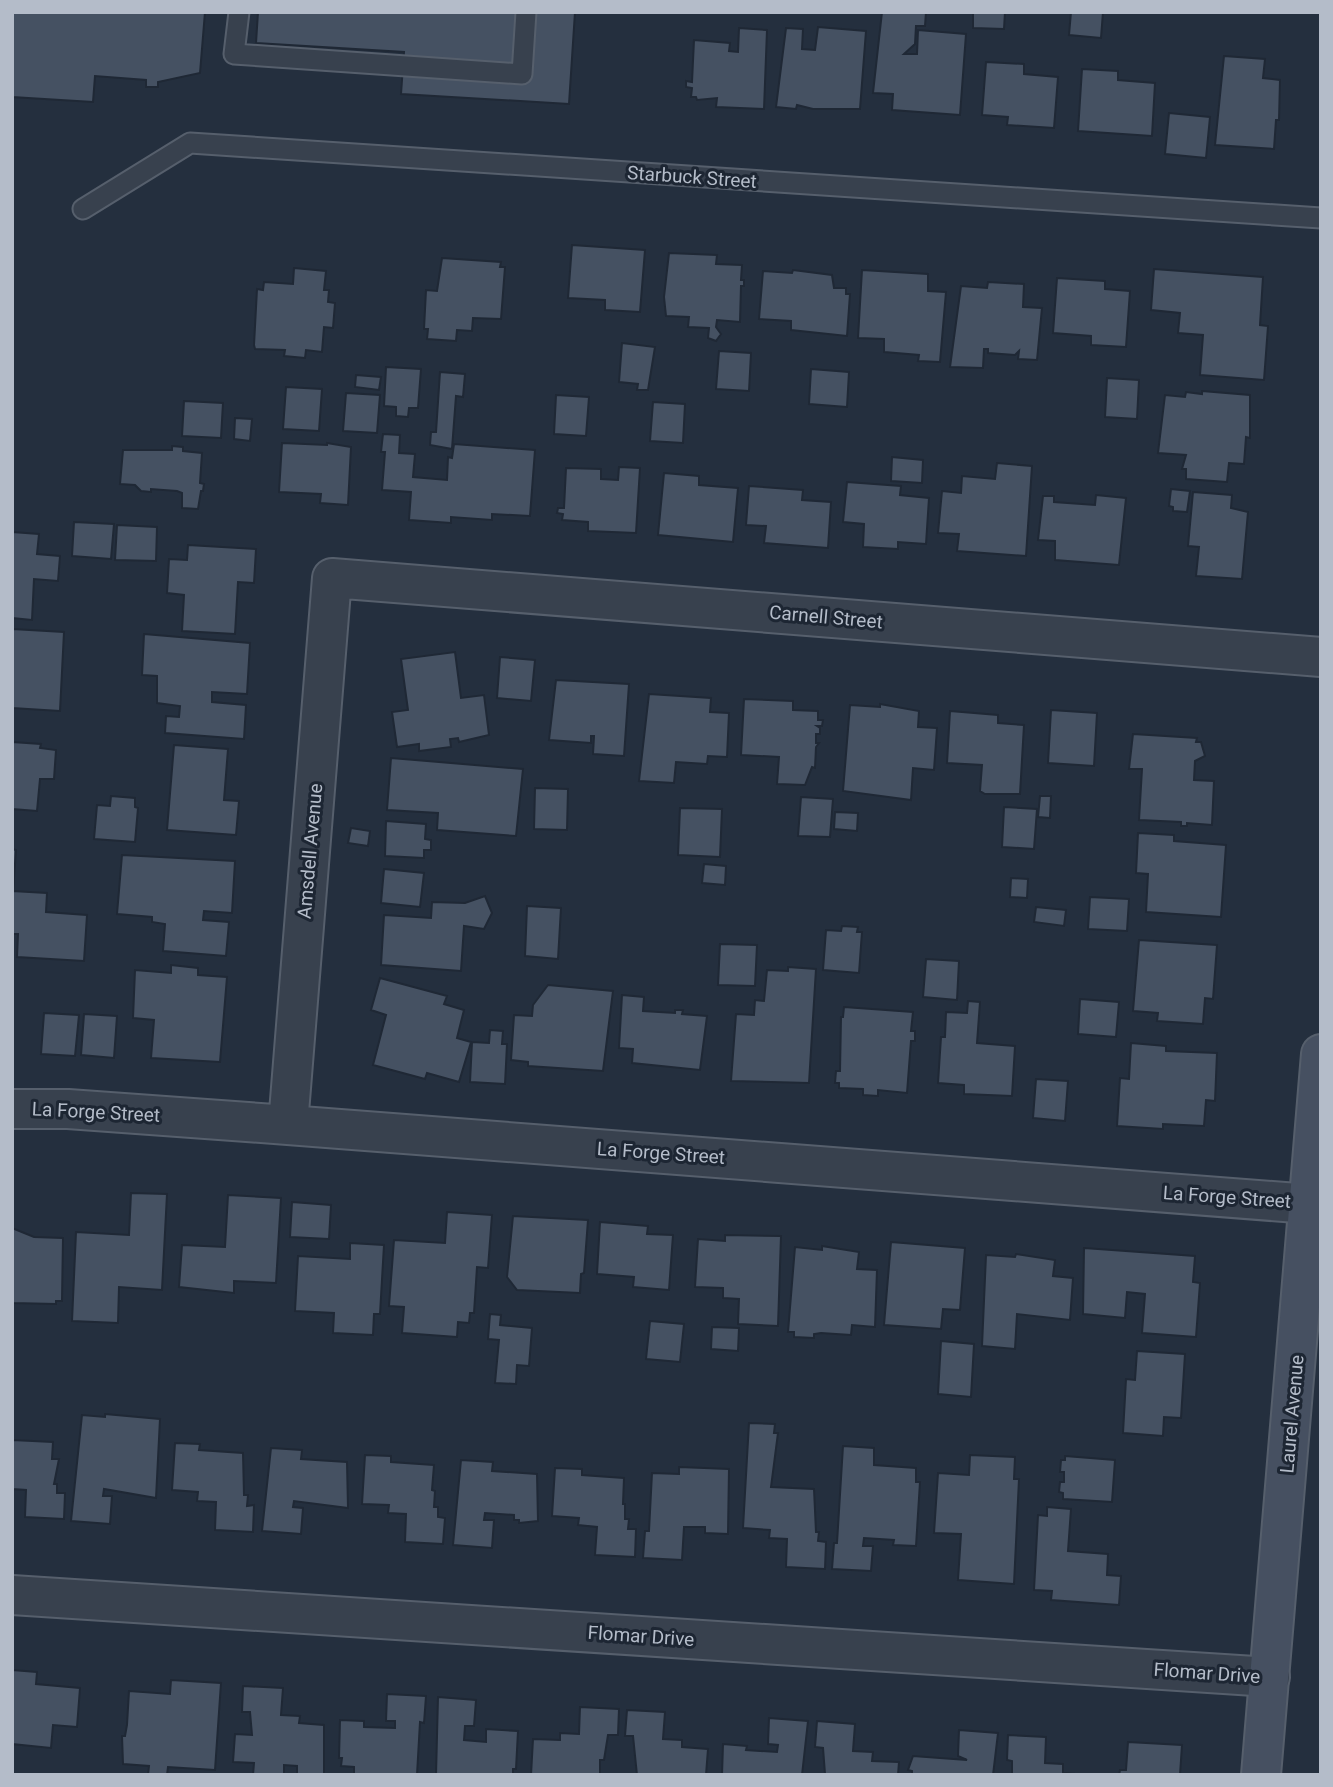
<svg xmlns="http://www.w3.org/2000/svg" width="1333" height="1787" viewBox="0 0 1333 1787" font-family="Roboto,sans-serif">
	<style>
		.building { fill: #455162; stroke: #1f2835; stroke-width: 2 }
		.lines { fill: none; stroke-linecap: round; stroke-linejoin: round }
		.lane-casing { stroke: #565f6c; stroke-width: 23 }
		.street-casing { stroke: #565f6c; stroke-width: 42 }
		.secondary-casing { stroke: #565f6c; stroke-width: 42 }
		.lane { stroke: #38414e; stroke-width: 19 }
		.street { stroke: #38414e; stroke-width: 38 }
		.secondary { stroke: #465061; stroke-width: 38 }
		.labels { text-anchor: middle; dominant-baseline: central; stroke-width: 6; stroke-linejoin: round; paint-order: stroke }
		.street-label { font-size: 19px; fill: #b4bcc9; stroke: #1d2633 }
	</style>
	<rect width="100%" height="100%" fill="#242f3e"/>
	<path class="building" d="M 12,12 L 205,12 L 200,73 L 158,82 L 158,87 L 146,87 L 146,80 L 95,76 L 93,102 L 12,97 Z
		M 258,12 L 575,12 L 569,104 L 401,94 L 404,52 L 256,43 Z
		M 882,12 L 926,12 L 925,26 L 916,26 L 915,44 L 904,54 L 917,54 L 918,30 L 966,34 L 960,115 L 892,110 L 893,94 L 873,93 Z
		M 973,12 L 1005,12 L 1004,29 L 973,28 Z
		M 1071,12 L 1103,12 L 1101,38 L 1069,35 Z
		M 818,27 L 866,31 L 860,109 L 813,109 L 797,105 L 796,109 L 776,107 L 786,28 L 803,29 L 802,49 L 815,50 Z
		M 739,28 L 767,30 L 764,109 L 716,107 L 717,98 L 697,100 L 696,97 L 691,97 L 692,88 L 686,87 L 686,81 L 692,82 L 694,40 L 730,43 L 729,51 L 738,52 Z
		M 1224,56 L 1265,59 L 1263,78 L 1280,80 L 1279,120 L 1276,120 L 1274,149 L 1215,145 Z
		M 986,62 L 1024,64 L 1024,74 L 1058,77 L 1054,128 L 1007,125 L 1008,117 L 982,115 Z
		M 1082,69 L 1118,71 L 1118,80 L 1155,83 L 1152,136 L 1078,131 Z
		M 1169,113 L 1210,117 L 1206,158 L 1165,154 Z
		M 572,245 L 645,250 L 640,312 L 605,310 L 605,300 L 568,298 Z
		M 669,253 L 717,255 L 716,264 L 742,265 L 741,280 L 744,280 L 744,286 L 741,286 L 740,322 L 717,320 L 716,327 L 721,334 L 716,341 L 708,338 L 709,328 L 688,327 L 689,317 L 666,316 L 664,297 Z
		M 442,258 L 501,262 L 500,267 L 505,267 L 501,319 L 473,318 L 472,331 L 457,330 L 456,341 L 427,339 L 428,329 L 424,329 L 426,290 L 437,291 Z
		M 294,268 L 326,271 L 324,290 L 329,290 L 328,302 L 335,303 L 333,328 L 324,327 L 322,352 L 306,350 L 305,358 L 284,356 L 285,350 L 255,349 L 254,345 L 257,289 L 263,290 L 264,282 L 293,284 Z
		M 1154,269 L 1263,277 L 1260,325 L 1268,326 L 1264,380 L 1200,375 L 1203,335 L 1178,333 L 1180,313 L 1151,310 Z
		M 793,270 L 832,275 L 834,288 L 846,288 L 846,294 L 850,294 L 847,336 L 791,330 L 791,321 L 759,319 L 763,271 L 792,273 Z
		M 862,270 L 928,274 L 928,291 L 946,292 L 940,362 L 918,361 L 919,355 L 884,352 L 884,339 L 858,338 Z
		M 1057,278 L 1105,281 L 1105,289 L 1130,291 L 1126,347 L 1091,345 L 1091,336 L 1053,333 Z
		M 988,282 L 1024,284 L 1023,307 L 1042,308 L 1037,360 L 1018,359 L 1019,351 L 1015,355 L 988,353 L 988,349 L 984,349 L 983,368 L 950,367 L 961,286 L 987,288 Z
		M 622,343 L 655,347 L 648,390 L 637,390 L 638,384 L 619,382 Z
		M 719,351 L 751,353 L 749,391 L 716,389 Z
		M 386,367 L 421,369 L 418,408 L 409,408 L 408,417 L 396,416 L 396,407 L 384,406 Z
		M 811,369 L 849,372 L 847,407 L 809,404 Z
		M 440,372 L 465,374 L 463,397 L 456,396 L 452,449 L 430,445 L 431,432 L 436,432 Z
		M 356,375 L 381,377 L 379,390 L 355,387 Z
		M 1107,378 L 1139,380 L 1137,419 L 1105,417 Z
		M 286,387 L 322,389 L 319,431 L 283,429 Z
		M 1202,391 L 1250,395 L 1250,438 L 1246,437 L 1244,464 L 1229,463 L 1227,482 L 1186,479 L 1186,469 L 1182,469 L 1186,455 L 1158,453 L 1165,395 L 1185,397 L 1186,392 L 1202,394 Z
		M 346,393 L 380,395 L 377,433 L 343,431 Z
		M 556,395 L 589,397 L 586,436 L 554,434 Z
		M 184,401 L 223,403 L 221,438 L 182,436 Z
		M 653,402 L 685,404 L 683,443 L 650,441 Z
		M 235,418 L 252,419 L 250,441 L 234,439 Z
		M 383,434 L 400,435 L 399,453 L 415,454 L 413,477 L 447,480 L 448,457 L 452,458 L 454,444 L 535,450 L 530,516 L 492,514 L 492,520 L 451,517 L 451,523 L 409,520 L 411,492 L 382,490 L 385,452 L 381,452 Z
		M 282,443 L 327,445 L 327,443 L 351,447 L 348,505 L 320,503 L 321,494 L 279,492 Z
		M 172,446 L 183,447 L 183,451 L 202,453 L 200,483 L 204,484 L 203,491 L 201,491 L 198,509 L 182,508 L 182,493 L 177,491 L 151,489 L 151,492 L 141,491 L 135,485 L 120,484 L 123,450 L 172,450 Z
		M 892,457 L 923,460 L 922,483 L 891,481 Z
		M 997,463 L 1032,466 L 1026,556 L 957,551 L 959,534 L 938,533 L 942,491 L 961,493 L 962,476 L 995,479 Z
		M 619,467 L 640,468 L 636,533 L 588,531 L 588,522 L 562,520 L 563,514 L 557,513 L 558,508 L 564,508 L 566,468 L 601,469 L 601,479 L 618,480 Z
		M 664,473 L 699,476 L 699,485 L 738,488 L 733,542 L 658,535 Z
		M 847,482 L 901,486 L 900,495 L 929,498 L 926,544 L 898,542 L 898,549 L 863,547 L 864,524 L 843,522 Z
		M 749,486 L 803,490 L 802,500 L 831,502 L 828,548 L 764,543 L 766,526 L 746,525 Z
		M 1171,489 L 1190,491 L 1187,512 L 1173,511 L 1173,507 L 1169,506 Z
		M 1193,492 L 1232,495 L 1231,508 L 1248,512 L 1242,579 L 1196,576 L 1199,547 L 1188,546 Z
		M 1096,495 L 1126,498 L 1119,565 L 1055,560 L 1055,541 L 1038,540 L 1043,496 L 1054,496 L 1054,502 L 1095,505 Z
		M 74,522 L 114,524 L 111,559 L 72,556 Z
		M 117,525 L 157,527 L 156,561 L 115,560 Z
		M 12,532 L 39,534 L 37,554 L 60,556 L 58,581 L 34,579 L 32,620 L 12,618 Z
		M 188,545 L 256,549 L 254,583 L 238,582 L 235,634 L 182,631 L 184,595 L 167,593 L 169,559 L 187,560 Z
		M 12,629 L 64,632 L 60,711 L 12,708 Z
		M 144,634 L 250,643 L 247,694 L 212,692 L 212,702 L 246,705 L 244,739 L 165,733 L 166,716 L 179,717 L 180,706 L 157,703 L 157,676 L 142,675 Z
		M 455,652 L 461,698 L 484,695 L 489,735 L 459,742 L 458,738 L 450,739 L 451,747 L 419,751 L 419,744 L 397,747 L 392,712 L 408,710 L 401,659 Z
		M 500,657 L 535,660 L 531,701 L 497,698 Z
		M 556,680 L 629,684 L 624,756 L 593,754 L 594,736 L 591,736 L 591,743 L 549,740 Z
		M 649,694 L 711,698 L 710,712 L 729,713 L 727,757 L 708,756 L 707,764 L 676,762 L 674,783 L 639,781 Z
		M 744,699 L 793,701 L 793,710 L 818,711 L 818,720 L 823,720 L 822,726 L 817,726 L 820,728 L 820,734 L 816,734 L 816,743 L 819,743 L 816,747 L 815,768 L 812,767 L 805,785 L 777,784 L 779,757 L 741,755 Z
		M 880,704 L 919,711 L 918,727 L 937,728 L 934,770 L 913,768 L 911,800 L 843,791 L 850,705 L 880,707 Z
		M 1051,710 L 1097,713 L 1094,766 L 1048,763 Z
		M 950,711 L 998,715 L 998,723 L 1024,725 L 1020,794 L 985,794 L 980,791 L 982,765 L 947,763 Z
		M 1133,734 L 1197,738 L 1196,742 L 1201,742 L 1205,756 L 1195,761 L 1194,780 L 1214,781 L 1212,825 L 1187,823 L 1187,826 L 1181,826 L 1181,822 L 1139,820 L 1142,769 L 1129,769 Z
		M 12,742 L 41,744 L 40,748 L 56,750 L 54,779 L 40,779 L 37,811 L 12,809 Z
		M 174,745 L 228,749 L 224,800 L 239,801 L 236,835 L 167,830 Z
		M 391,758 L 523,769 L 516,836 L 437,830 L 438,813 L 387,810 Z
		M 535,788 L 568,789 L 567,830 L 534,829 Z
		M 111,796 L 135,798 L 135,807 L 138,808 L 135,842 L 94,839 L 97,805 L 110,806 Z
		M 1040,796 L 1051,796 L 1050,818 L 1038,817 Z
		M 801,797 L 833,799 L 830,837 L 798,836 Z
		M 1004,807 L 1037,809 L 1034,849 L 1002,847 Z
		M 680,808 L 722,809 L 720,857 L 678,855 Z
		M 835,812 L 858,813 L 857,831 L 834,829 Z
		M 386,821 L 426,824 L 425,839 L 431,840 L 431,850 L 424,850 L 424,858 L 385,856 Z
		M 351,828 L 370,831 L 368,846 L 348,843 Z
		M 1138,833 L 1174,835 L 1174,841 L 1226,845 L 1221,917 L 1146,912 L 1148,874 L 1136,873 Z
		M 12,849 L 16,850 L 13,891 L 47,893 L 46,912 L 87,915 L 84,961 L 17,957 L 18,934 L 13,934 L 12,912 Z
		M 122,855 L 235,861 L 232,913 L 204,911 L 203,920 L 229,922 L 226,956 L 163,951 L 165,924 L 152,922 L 152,917 L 117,914 Z
		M 704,864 L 726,866 L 725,885 L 702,883 Z
		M 384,869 L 424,873 L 420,907 L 381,903 Z
		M 1011,878 L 1028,879 L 1027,898 L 1010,897 Z
		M 485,896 L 492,913 L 484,929 L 464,926 L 461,971 L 381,965 L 384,915 L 431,918 L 432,902 L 465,903 Z
		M 1090,897 L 1129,899 L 1127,931 L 1088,929 Z
		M 527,906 L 561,908 L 558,959 L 525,956 Z
		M 1036,907 L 1066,910 L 1064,926 L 1034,922 Z
		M 842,926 L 858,927 L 857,932 L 862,932 L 859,973 L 823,970 L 826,930 L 841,931 Z
		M 1139,940 L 1217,945 L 1213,999 L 1205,998 L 1203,1024 L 1157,1021 L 1158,1013 L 1133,1011 Z
		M 720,944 L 757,945 L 755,986 L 718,985 Z
		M 926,959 L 959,961 L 957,1000 L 923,997 Z
		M 171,965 L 198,968 L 198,975 L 227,977 L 220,1062 L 151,1058 L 154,1020 L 133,1018 L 135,970 L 171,973 Z
		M 788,967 L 816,969 L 809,1083 L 731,1081 L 736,1014 L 754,1015 L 755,1000 L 764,1001 L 767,970 L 788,971 Z
		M 380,978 L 447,996 L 444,1004 L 464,1010 L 457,1038 L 471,1042 L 459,1082 L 427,1073 L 425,1079 L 373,1065 L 386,1015 L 371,1010 Z
		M 548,985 L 613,991 L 603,1071 L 528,1066 L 528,1062 L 511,1060 L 514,1015 L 532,1016 L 533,1005 Z
		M 622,995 L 644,997 L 643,1011 L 675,1013 L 675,1010 L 683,1010 L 682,1014 L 707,1016 L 700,1070 L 632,1063 L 633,1049 L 619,1048 Z
		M 1080,999 L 1119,1002 L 1116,1037 L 1078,1034 Z
		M 968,1001 L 980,1002 L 977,1043 L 1015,1046 L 1012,1096 L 964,1094 L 964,1085 L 938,1083 L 941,1037 L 945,1037 L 946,1012 L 967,1013 Z
		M 844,1007 L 913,1012 L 911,1031 L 915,1031 L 915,1041 L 911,1041 L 907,1093 L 878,1090 L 878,1096 L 863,1095 L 863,1089 L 839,1088 L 839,1083 L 835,1083 L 836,1071 L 840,1071 L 841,1017 L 843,1017 Z
		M 44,1013 L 79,1015 L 75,1056 L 41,1054 Z
		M 84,1014 L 117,1016 L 114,1058 L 81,1055 Z
		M 490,1030 L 503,1031 L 502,1044 L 507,1044 L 505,1084 L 470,1082 L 472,1042 L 489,1043 Z
		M 1131,1043 L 1166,1046 L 1166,1051 L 1217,1053 L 1215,1101 L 1206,1100 L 1204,1126 L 1163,1124 L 1163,1129 L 1117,1126 L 1120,1078 L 1129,1079 Z
		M 1036,1079 L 1068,1081 L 1065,1121 L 1033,1118 Z
		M 131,1193 L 167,1194 L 162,1290 L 119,1287 L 118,1323 L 72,1321 L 76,1232 L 129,1235 Z
		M 228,1195 L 281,1198 L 276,1283 L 234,1281 L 234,1293 L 179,1287 L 182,1245 L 225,1247 Z
		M 292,1202 L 331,1205 L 329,1239 L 290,1237 Z
		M 447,1212 L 492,1215 L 488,1268 L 477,1267 L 474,1313 L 470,1313 L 469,1323 L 458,1322 L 457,1337 L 402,1333 L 404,1307 L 389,1306 L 394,1240 L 445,1243 Z
		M 513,1216 L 588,1220 L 584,1273 L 581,1274 L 580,1293 L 517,1290 L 507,1277 Z
		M 600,1222 L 648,1226 L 647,1234 L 673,1235 L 669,1290 L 633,1287 L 634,1277 L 597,1274 Z
		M 12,1228 L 34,1237 L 63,1238 L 62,1301 L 56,1301 L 56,1304 L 12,1303 Z
		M 725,1235 L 781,1236 L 778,1326 L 738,1324 L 739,1299 L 723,1298 L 723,1288 L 695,1287 L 698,1239 L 725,1241 Z
		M 891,1242 L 965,1248 L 960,1310 L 943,1309 L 941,1329 L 884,1325 Z
		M 350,1243 L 384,1245 L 380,1314 L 374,1314 L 373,1335 L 333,1333 L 334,1313 L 295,1311 L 298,1256 L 350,1259 Z
		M 822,1246 L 859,1252 L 857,1269 L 877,1270 L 875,1327 L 852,1325 L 851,1335 L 821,1333 L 814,1334 L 814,1338 L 794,1337 L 794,1332 L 788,1332 L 795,1247 L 822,1250 Z
		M 1084,1248 L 1195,1256 L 1193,1282 L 1200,1283 L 1196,1337 L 1142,1333 L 1145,1294 L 1127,1292 L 1125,1318 L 1083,1314 Z
		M 1016,1254 L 1055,1260 L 1053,1276 L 1073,1278 L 1070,1320 L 1017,1314 L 1015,1349 L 982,1346 L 986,1255 L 1015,1257 Z
		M 490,1314 L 501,1315 L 500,1325 L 532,1328 L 529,1366 L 517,1365 L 516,1384 L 495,1383 L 499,1340 L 488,1339 Z
		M 650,1321 L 684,1324 L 680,1362 L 646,1359 Z
		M 712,1327 L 739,1328 L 738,1351 L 711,1349 Z
		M 941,1341 L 974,1344 L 971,1397 L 938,1394 Z
		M 1137,1351 L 1185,1354 L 1181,1418 L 1164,1417 L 1163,1436 L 1123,1433 L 1126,1379 L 1135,1380 Z
		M 105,1414 L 160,1419 L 156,1498 L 104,1489 L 103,1496 L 112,1496 L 110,1524 L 71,1521 L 82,1415 L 105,1417 Z
		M 749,1423 L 775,1424 L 774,1433 L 778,1433 L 771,1487 L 814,1489 L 816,1532 L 819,1532 L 818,1541 L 826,1542 L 825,1569 L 786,1567 L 787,1539 L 769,1538 L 770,1530 L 743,1528 Z
		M 12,1440 L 53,1442 L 52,1459 L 59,1459 L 54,1484 L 57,1484 L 57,1493 L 65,1493 L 64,1519 L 25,1517 L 26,1490 L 12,1489 Z
		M 175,1443 L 200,1444 L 199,1450 L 243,1453 L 244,1495 L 248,1495 L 247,1506 L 254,1505 L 253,1532 L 215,1530 L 216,1502 L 197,1501 L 198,1492 L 172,1490 Z
		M 843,1446 L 874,1448 L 874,1465 L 916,1468 L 916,1482 L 920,1482 L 916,1546 L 893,1545 L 894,1540 L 864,1538 L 863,1546 L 873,1546 L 871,1571 L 832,1569 L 834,1543 L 837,1543 Z
		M 271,1448 L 302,1450 L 301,1459 L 347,1462 L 348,1508 L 294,1501 L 293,1507 L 303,1508 L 301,1534 L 262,1531 Z
		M 365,1455 L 391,1456 L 391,1462 L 434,1465 L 432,1490 L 435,1491 L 434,1507 L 438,1507 L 438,1517 L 445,1518 L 443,1544 L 405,1542 L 406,1514 L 388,1513 L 389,1505 L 362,1504 Z
		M 970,1455 L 1015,1457 L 1014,1479 L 1019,1479 L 1014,1584 L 958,1580 L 961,1534 L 934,1533 L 938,1473 L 969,1475 Z
		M 1065,1456 L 1115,1460 L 1112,1502 L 1063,1499 L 1063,1493 L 1059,1492 L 1060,1482 L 1064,1482 L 1064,1472 L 1060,1472 L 1061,1460 L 1065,1460 Z
		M 461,1460 L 493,1462 L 492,1471 L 537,1474 L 538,1521 L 519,1523 L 519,1520 L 514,1520 L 514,1515 L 485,1513 L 484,1520 L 494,1520 L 492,1548 L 453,1545 Z
		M 679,1467 L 729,1469 L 728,1534 L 705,1533 L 705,1527 L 684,1527 L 682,1560 L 643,1558 L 645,1531 L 649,1531 L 652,1473 L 679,1474 Z
		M 555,1468 L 582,1469 L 582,1475 L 624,1478 L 623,1504 L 625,1504 L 625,1519 L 629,1519 L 628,1529 L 636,1529 L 635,1557 L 595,1555 L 597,1527 L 578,1525 L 579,1518 L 552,1516 Z
		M 1047,1507 L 1071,1509 L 1068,1551 L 1108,1554 L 1107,1575 L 1121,1576 L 1119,1605 L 1051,1600 L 1052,1591 L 1034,1590 L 1038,1515 L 1047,1516 Z
		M 12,1670 L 37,1672 L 36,1684 L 80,1688 L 77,1727 L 53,1725 L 51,1748 L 12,1744 Z
		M 171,1680 L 221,1683 L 215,1770 L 168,1767 L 167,1775 L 148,1775 L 149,1766 L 123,1764 L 122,1736 L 125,1736 L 127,1725 L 129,1691 L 170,1694 Z
		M 243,1686 L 283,1688 L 281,1715 L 300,1716 L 299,1723 L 324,1725 L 324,1775 L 297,1775 L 297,1766 L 284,1765 L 284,1775 L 253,1775 L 254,1763 L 233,1762 L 235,1734 L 252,1735 L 250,1712 L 242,1712 Z
		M 387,1694 L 426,1696 L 424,1723 L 420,1722 L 417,1775 L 354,1775 L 354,1767 L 341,1766 L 342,1758 L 339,1758 L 340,1720 L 364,1721 L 364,1727 L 395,1728 L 395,1721 L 386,1721 Z
		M 438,1697 L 476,1700 L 474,1726 L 465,1726 L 464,1740 L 486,1742 L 486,1729 L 518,1731 L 516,1769 L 513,1769 L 513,1775 L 436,1775 Z
		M 580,1707 L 619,1709 L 618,1735 L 608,1735 L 604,1760 L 600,1760 L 600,1775 L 531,1775 L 533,1739 L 560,1740 L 560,1733 L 579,1734 Z
		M 627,1710 L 665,1712 L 663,1739 L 682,1740 L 682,1747 L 708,1749 L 706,1775 L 637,1775 L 633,1736 L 625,1736 Z
		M 769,1718 L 808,1721 L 802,1775 L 722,1775 L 723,1744 L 747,1746 L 746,1750 L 777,1752 L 778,1745 L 768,1744 Z
		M 817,1721 L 855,1724 L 853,1751 L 873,1752 L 872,1761 L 899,1762 L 898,1775 L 825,1774 L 823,1748 L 815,1747 Z
		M 959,1730 L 998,1733 L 993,1775 L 912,1775 L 912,1771 L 908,1770 L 913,1756 L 967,1760 L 958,1756 Z
		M 1008,1735 L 1046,1737 L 1045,1763 L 1063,1764 L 1063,1773 L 1088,1775 L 1012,1775 L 1012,1761 L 1007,1760 Z
		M 1128,1742 L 1182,1745 L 1180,1775 L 1119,1775 L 1120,1770 L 1126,1770 Z"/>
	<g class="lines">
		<defs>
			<path id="lane" d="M 239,12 L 234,54 L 522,74 L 526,12
				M 83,209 L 190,143 L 1321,218"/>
			<path id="street" d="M 12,1109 L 68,1109 L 288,1125 L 1310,1204
				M 288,1125 L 332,578 L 1321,657
				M 12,1595 L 1270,1677"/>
			<path id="secondary" d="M 1261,1775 L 1321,1054"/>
		</defs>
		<use href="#lane" class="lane-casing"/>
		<use href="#street" class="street-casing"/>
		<use href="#secondary" class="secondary-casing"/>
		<use href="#lane" class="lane"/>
		<use href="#street" class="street"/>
		<use href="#secondary" class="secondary"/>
	</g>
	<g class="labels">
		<g class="street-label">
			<text transform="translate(692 177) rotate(4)">Starbuck Street</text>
			<text transform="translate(826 617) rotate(5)">Carnell Street</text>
			<text transform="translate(310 851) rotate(-85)">Amsdell Avenue</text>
			<text transform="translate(96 1112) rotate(3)">La Forge Street</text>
			<text transform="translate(661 1153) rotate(4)">La Forge Street</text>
			<text transform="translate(1227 1197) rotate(4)">La Forge Street</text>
			<text transform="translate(1292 1414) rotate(-85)">Laurel Avenue</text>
			<text transform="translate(641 1636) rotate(4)">Flomar Drive</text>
			<text transform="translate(1207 1673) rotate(4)">Flomar Drive</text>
		</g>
	</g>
	<rect width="1333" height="1787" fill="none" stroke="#b4bcc9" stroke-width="28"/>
</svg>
